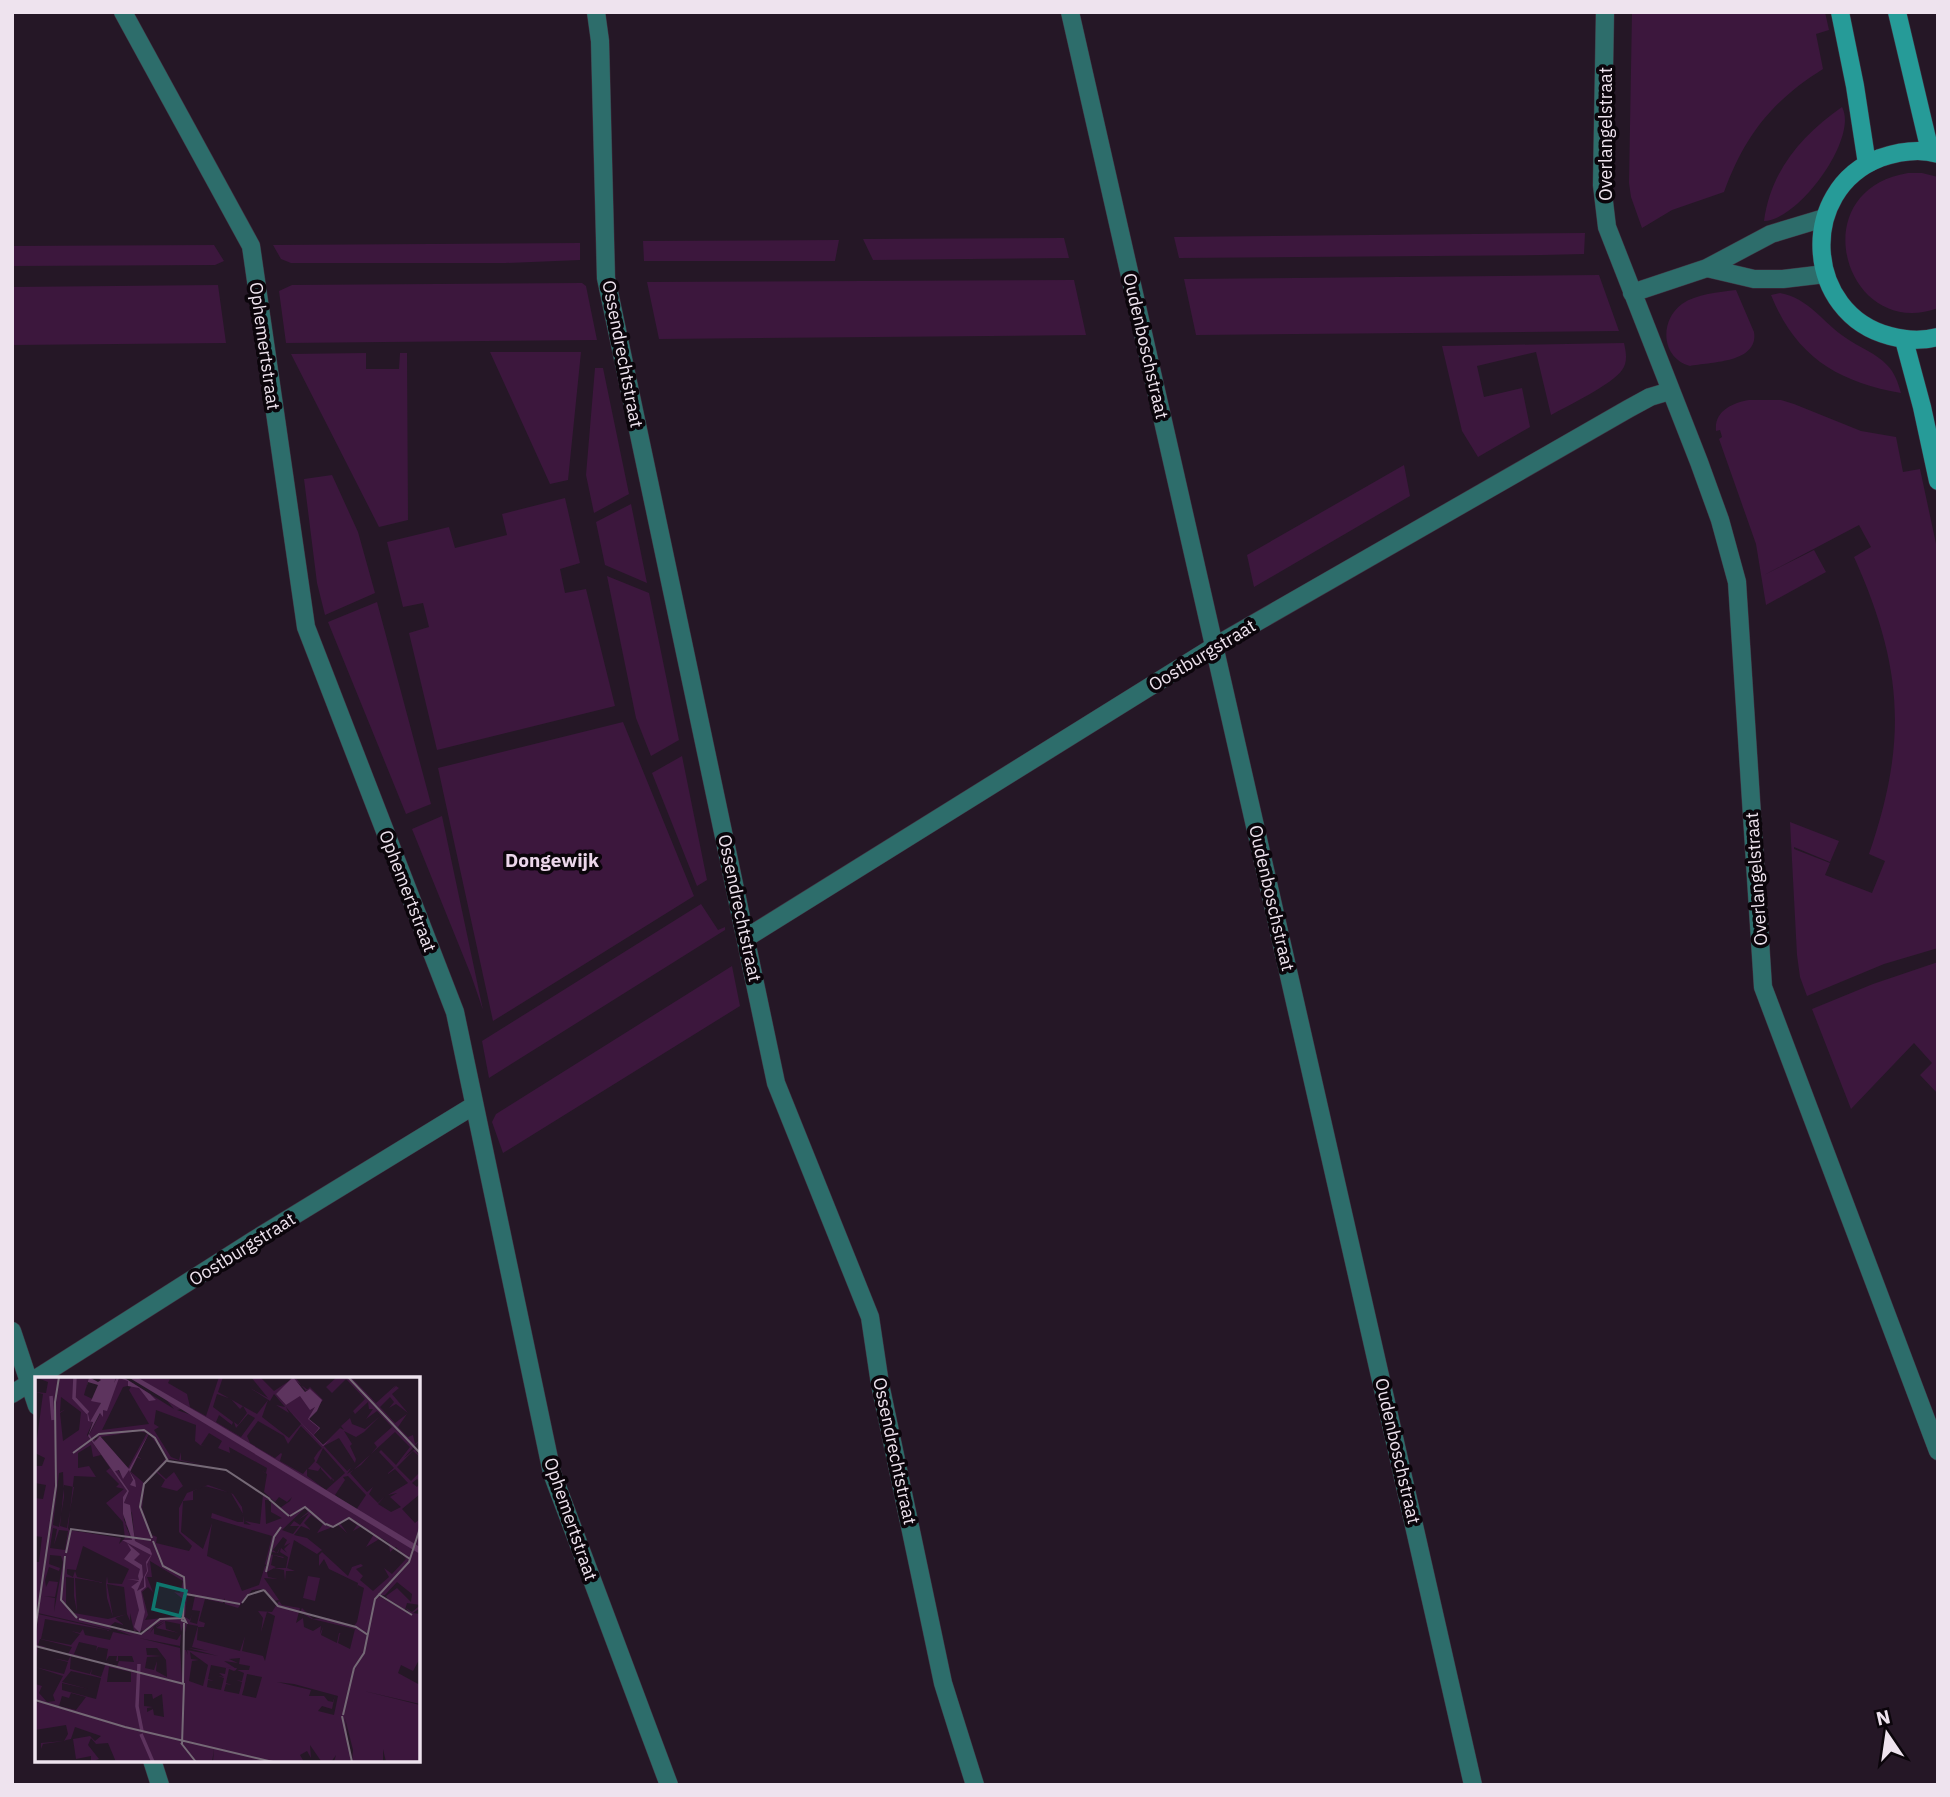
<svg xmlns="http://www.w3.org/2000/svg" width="1950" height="1797" viewBox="0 0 1950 1797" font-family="'IBM Plex Sans',sans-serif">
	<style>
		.green { fill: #3c173d }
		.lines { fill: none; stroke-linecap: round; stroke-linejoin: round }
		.street-casing { stroke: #413442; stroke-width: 19 }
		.secondary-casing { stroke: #413442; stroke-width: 19 }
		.street { stroke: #2d6d6b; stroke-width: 18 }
		.secondary { stroke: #269b98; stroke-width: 18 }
		.labels { text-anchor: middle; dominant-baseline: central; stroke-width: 7; stroke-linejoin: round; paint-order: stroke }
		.street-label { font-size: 18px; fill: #eee3ee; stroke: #0b050b }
		.neighbourhood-label { font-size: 19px; font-weight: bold; fill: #ebd6ea; stroke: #0b050b }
		.inset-river { fill: none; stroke: #5d345e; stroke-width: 3.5 }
		.inset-road { fill: none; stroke: #756976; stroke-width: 2 }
		.view { fill: #0f766e; fill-opacity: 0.15; stroke: #0f766e; stroke-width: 3.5 }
		.inset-edge { fill: none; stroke: #eee3ee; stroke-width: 3.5 }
	</style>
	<rect width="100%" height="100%" fill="#251726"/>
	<path class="green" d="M 1632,12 L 1825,12 L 1829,30 L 1816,34 L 1823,69 C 1772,101 1745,135 1724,192 L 1672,210 L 1642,228 L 1631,197 L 1629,183 Z
		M 1842,107 C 1859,138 1798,221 1764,221 C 1771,170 1802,135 1842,107 Z
		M 1908,173 L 1922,173 L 1938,177 L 1938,308 C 1846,342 1800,191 1908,173 Z
		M 1585,233 L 1584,254 L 1542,255 L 1179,258 L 1174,237 Z
		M 1064,238 L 1069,258 L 873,260 L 863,239 Z
		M 839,240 L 835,261 L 644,261 L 643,241 Z
		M 580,243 L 580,260 L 505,263 L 291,263 L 281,259 L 273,245 Z
		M 214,245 L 224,261 L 215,265 L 12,266 L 12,246 Z
		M 1599,275 L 1619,331 L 1196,335 L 1184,279 Z
		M 1074,280 L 1086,335 L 659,339 L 647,282 Z
		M 582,283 L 586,286 L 597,340 L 286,343 L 279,291 L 292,285 Z
		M 218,285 L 226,343 L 12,345 L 12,287 Z
		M 1736,290 L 1754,332 C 1759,363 1711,362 1690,366 C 1661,358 1659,321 1682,304 C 1696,294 1719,292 1736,290 Z
		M 1780,293 C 1809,298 1823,323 1846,338 C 1860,348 1876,353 1887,365 C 1895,373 1898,383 1901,393 C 1838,382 1796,357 1771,295 Z
		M 1624,343 C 1626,352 1628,362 1622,370 C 1613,384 1567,406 1551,415 L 1536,352 L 1477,366 L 1484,397 L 1522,388 L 1530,427 L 1478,457 L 1462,431 L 1442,346 Z
		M 490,352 L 581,352 L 568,480 L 550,484 Z
		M 366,353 L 366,369 L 399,369 L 400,353 L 407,353 L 408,520 L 379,527 L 291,354 Z
		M 595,368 L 603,368 L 629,494 L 594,513 L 586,475 Z
		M 1749,400 L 1781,400 L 1794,404 L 1861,431 L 1896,437 L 1903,472 L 1920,469 L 1938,553 L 1938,948 L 1884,964 L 1807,996 L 1800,977 L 1797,955 L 1790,822 L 1839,841 L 1830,862 L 1794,847 L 1794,849 L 1830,863 L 1825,875 L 1872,893 L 1885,861 L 1869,854 C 1908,741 1903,666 1854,557 L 1871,547 L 1859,525 L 1764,575 L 1814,550 L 1826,572 L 1766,605 L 1756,544 L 1719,439 L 1722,437 L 1720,430 L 1716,431 C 1714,411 1732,403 1749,400 Z
		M 1404,465 L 1410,496 L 1254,587 L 1247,555 Z
		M 332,475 L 358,532 L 375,593 L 325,615 L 317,583 L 304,479 Z
		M 565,498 L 580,563 L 560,569 L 565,593 L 586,589 L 615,706 L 437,750 L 409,633 L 429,627 L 423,603 L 403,607 L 387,542 L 449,527 L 455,548 L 507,535 L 502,514 Z
		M 631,504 L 647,583 L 605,565 L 596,522 Z
		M 607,576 L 649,593 L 679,740 L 651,756 L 636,718 Z
		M 377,602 L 431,804 L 406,814 L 328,622 Z
		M 623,722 L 694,896 L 493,1021 L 438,768 Z
		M 682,756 L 707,880 L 697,886 L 652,773 Z
		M 442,816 L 483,1010 L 471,975 L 412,829 Z
		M 701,904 L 718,930 L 725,927 L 725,930 L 489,1078 L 482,1041 Z
		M 1938,962 L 1938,1094 L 1920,1075 L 1932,1063 L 1914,1043 L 1851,1109 L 1812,1009 L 1873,984 Z
		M 732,966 L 740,1006 L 503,1153 L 492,1122 L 496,1114 Z"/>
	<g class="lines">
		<defs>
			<path id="street" d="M 123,12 L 251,246 L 306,627 L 455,1012 L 552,1473 L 669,1785
				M 596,12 L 600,41 L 606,278 L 776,1083 L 870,1317 L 880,1384 L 943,1683 L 975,1785
				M 1070,12 L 1473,1785
				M 1605,12 L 1602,185 L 1607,227 L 1699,462 L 1720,520 L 1737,582 L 1763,987 L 1938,1451
				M 1707,268 L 1754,279 L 1783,279 L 1825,274
				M 1632,293 L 1707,268 L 1771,234 L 1824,218
				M 746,938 L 1215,646 L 1628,409 L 1650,397 L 1670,391
				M 12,1331 L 37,1406
				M 12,1394 L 254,1240 L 473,1106
				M 152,1760 L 160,1785"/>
			<path id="secondary" d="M 1840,12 L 1855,86 L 1867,164
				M 1897,12 L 1930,151
				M 1938,154 C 1919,148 1898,152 1880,158 C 1797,190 1804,314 1890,336 C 1905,340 1923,341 1938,337
				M 1904,340 L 1922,407 L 1938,481"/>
		</defs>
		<use href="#street" class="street-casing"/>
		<use href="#secondary" class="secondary-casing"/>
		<use href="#street" class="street"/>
		<use href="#secondary" class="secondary"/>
	</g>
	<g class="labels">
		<g class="street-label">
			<text transform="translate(1605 134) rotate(-90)">Overlangelstraat</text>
			<text transform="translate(265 346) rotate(82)">Ophemertstraat</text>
			<text transform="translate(1146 346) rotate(77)">Oudenboschstraat</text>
			<text transform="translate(623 354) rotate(79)">Ossendrechtstraat</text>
			<text transform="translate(1202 655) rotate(-31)">Oostburgstraat</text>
			<text transform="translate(1756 879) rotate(-94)">Overlangelstraat</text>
			<text transform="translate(408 891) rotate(69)">Ophemertstraat</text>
			<text transform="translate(1272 898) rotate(77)">Oudenboschstraat</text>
			<text transform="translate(740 908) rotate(78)">Ossendrechtstraat</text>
			<text transform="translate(242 1249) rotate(-32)">Oostburgstraat</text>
			<text transform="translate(895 1451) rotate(78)">Ossendrechtstraat</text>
			<text transform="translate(1398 1451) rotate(77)">Oudenboschstraat</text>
			<text transform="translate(571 1519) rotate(71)">Ophemertstraat</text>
		</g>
		<g class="neighbourhood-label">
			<text x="552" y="860">Dongewijk</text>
		</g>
	</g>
	<g transform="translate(35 1377)">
		<rect width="385" height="385" fill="#251726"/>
		<path d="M 0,0 L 63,0 L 75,4 L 72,0 L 82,0 L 79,6 L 54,0 L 49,18 L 66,26 L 52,58 L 92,114 L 88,121 L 89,143 L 91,147 L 90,129 L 98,151 L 97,156 L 90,147 L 97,163 L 94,164 L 100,165 L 97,136 L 89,126 L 94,114 L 54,58 L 73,22 L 74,26 L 83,1 L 88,0 L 139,32 L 129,20 L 135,23 L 147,32 L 142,33 L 162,40 L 381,172 L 385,177 L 385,228 L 372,226 L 370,233 L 353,223 L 351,219 L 362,211 L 376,225 L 377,217 L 362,205 L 350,218 L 342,218 L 375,237 L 371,231 L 377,235 L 383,230 L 385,231 L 378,236 L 385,237 L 384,283 L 378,294 L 366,288 L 363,296 L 385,308 L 385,327 L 329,314 L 385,328 L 385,385 L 351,385 L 348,372 L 348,385 L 317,385 L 318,373 L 310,341 L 316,385 L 299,385 L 301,378 L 296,385 L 286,384 L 275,368 L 276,381 L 272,374 L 265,378 L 269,385 L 178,385 L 179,372 L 177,385 L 81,385 L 73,366 L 61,367 L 56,361 L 53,368 L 64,382 L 56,385 L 56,379 L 41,382 L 38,362 L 55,359 L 60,364 L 66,359 L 40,350 L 36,362 L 31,363 L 29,364 L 8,367 L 6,372 L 0,374 L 6,372 L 6,366 L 29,364 L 33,357 L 31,348 L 0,353 L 0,325 L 8,326 L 0,322 L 0,307 L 7,309 L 4,316 L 12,325 L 20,324 L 18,318 L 28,299 L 0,290 L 29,297 L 33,285 L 17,281 L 33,284 L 36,278 L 35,292 L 55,297 L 57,291 L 56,297 L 66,300 L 71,286 L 82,289 L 84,284 L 99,285 L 97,279 L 83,279 L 83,284 L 81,284 L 82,279 L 74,279 L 71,284 L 73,272 L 63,270 L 61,274 L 62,269 L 44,265 L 39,277 L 59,283 L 33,277 L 37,270 L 5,262 L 3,268 L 11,270 L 3,270 L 2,277 L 17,281 L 2,277 L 0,283 L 3,237 L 77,254 L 10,242 L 9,248 L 45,256 L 48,252 L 50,258 L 75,263 L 78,255 L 97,259 L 79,252 L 106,257 L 114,253 L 99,254 L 95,236 L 95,244 L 92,237 L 80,241 L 89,248 L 80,245 L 74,250 L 77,253 L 3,236 L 5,221 L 0,234 L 0,185 L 4,185 L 7,160 L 0,159 L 0,121 L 8,122 L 11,108 L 0,106 L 0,89 L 7,89 L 10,81 L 0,76 L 8,17 L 0,15 L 11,16 L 13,5 ZM 97,8 L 94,13 L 114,47 L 67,53 L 88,10 ZM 26,20 L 46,35 L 44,53 L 28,64 L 25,36 L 31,32 L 25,35 ZM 121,33 L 161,48 L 160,64 L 165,68 L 164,68 L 162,76 L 164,68 L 170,69 L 166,68 L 174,56 L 187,64 L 183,71 L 195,76 L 194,70 L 232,91 L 231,96 L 226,93 L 232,97 L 229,115 L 240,125 L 244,120 L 252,125 L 257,120 L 255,124 L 245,131 L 254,139 L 236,125 L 236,135 L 247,141 L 231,147 L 230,123 L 235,123 L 228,117 L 225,147 L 210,144 L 216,148 L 209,147 L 207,130 L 198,117 L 173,108 L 152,116 L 144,131 L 144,155 L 157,169 L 154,174 L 121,166 L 122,160 L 117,158 L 107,131 L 110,106 L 120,94 L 130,103 L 126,110 L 142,114 L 148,109 L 139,95 L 131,102 L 121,93 L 128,85 L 135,82 L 170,88 L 146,83 L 146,75 L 144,83 L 136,80 L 119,53 L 124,50 L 119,47 ZM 104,54 L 112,56 L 88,100 L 59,61 ZM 114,57 L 132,80 L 109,106 L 95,94 L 100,103 L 100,109 L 94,92 L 101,80 L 107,82 L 102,79 ZM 56,68 L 58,80 L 66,78 L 75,91 L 71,94 L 84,107 L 81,110 L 89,112 L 71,126 L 88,145 L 90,161 L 84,167 L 86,161 L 34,153 L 33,151 L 39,99 L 61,100 L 54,89 L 43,91 L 43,76 ZM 28,95 L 29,120 L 24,150 L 18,148 L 24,96 ZM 29,108 L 39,110 L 32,151 L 25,149 ZM 170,109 L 196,116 L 208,137 L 208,145 L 203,145 L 177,136 L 176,141 L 237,159 L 230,187 L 234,190 L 230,189 L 224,208 L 207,214 L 197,190 L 172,179 L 177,146 L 168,172 L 146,155 L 148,124 L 158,123 L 158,114 ZM 270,131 L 273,135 L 263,143 L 274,136 L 265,148 L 259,144 L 255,149 L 264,149 L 258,157 L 247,153 ZM 276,138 L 288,147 L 282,156 L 303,148 L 312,156 L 305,146 L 313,142 L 322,148 L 318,154 L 327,149 L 339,157 L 331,170 L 346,161 L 354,166 L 355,175 L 361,170 L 371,182 L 357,197 L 349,191 L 354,200 L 338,214 L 325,203 L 328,199 L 321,192 L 328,189 L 326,187 L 317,190 L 313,199 L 287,175 L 284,178 L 284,189 L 289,182 L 294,192 L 323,206 L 322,212 L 323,208 L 329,211 L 322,245 L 319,249 L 293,241 L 278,242 L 267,231 L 265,235 L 277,242 L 320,252 L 315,272 L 303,266 L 305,256 L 312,257 L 304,256 L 302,266 L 286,258 L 288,250 L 285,257 L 286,249 L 278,254 L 269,250 L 268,241 L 261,246 L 265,231 L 247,228 L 244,224 L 237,235 L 223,234 L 228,241 L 226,255 L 232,235 L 240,239 L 230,284 L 228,279 L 207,274 L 210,259 L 205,274 L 162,263 L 163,250 L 169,250 L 170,246 L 164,244 L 170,222 L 188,226 L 190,221 L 190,227 L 203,231 L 217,213 L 229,212 L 238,224 L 244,223 L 229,201 L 243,202 L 233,200 L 232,195 L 241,190 L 236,188 L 238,178 L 248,181 L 249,180 L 234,177 L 239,159 L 237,175 L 243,176 L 245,170 L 242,176 L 238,173 L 248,160 L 252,163 L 249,169 L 255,166 L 249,172 L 252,176 L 246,171 L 245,175 L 253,180 L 251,191 L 239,191 L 249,193 L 250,204 L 251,194 L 260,194 L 252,191 L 259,163 L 282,177 L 287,173 L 272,161 L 259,158 L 266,149 L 276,153 L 269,146 ZM 18,151 L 22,152 L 19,168 L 24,153 L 33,154 L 30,173 L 15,171 ZM 48,169 L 94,192 L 87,207 L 73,206 L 72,199 L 71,207 L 72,221 L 78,240 L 72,207 L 89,210 L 92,237 L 73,242 L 39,236 L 31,229 L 31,200 L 39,201 L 39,219 L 42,235 L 40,201 L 70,206 L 42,200 L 40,194 L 38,200 L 32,197 L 32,192 L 41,193 ZM 15,178 L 26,179 L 28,185 L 19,235 L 20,221 L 9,219 L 20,220 L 23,205 L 14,204 L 11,210 L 10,203 L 14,190 L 24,194 L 25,191 L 14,187 ZM 115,184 L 148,204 L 145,216 L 139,215 L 148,222 L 145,239 L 110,243 L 113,238 L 107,215 L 113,210 L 118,215 L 112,200 L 117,200 ZM 152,219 L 160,219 L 157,233 L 165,234 L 162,247 L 155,245 L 157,237 L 155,243 L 150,240 ZM 130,243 L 120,250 L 130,245 L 121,251 L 144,256 L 131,252 L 130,244 L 145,247 L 146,255 L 149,246 L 148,265 L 152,247 L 163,249 L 157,270 L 173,274 L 153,271 L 183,279 L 152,273 L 153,278 L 151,273 L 149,273 L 147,302 L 145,271 L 104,261 L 145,269 L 146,257 L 142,263 L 119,257 L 119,251 L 115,256 L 119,249 ZM 9,248 L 36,254 L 45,257 L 36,268 L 6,262 ZM 111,271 L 122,271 L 131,283 L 132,300 L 121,294 L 122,284 L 119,293 L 110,291 L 112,280 L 127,279 L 112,278 ZM 155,275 L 173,288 L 168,309 L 154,304 L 157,284 L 164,283 L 156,282 ZM 205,281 L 204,287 L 215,289 L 214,293 L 202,293 L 209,296 L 207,304 L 201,303 L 207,305 L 204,317 L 189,314 L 191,307 L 197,308 L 191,306 L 194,292 L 199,294 L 201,293 L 202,291 L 188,290 L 200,291 L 189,284 L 203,286 L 194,282 ZM 176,288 L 191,291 L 190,297 L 184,296 L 189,300 L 183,299 L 189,301 L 186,313 L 172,310 L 173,303 L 179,304 L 173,302 ZM 74,290 L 96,295 L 96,305 L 72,305 ZM 36,294 L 66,301 L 61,322 L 27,313 L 27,306 L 53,312 L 27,305 ZM 212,297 L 227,300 L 221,321 L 207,318 L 209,311 L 215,313 L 209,311 ZM 242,305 L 259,307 L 303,319 L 299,338 L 283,334 L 287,329 L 297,332 L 300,318 L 298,325 L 293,324 L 289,319 L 274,319 L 276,313 ZM 36,316 L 51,320 L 41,333 L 24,329 L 27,319 L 34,321 ZM 109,317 L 117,317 L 118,322 L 127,317 L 129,340 L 119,338 L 118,332 L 112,335 L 112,331 L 118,330 L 109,329 ZM 102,0 L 135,2 L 133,6 L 152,17 L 155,30 L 171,39 L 184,0 L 188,0 L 183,15 L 222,37 L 233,23 L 227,40 L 254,61 L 266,47 L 251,30 L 254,36 L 241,28 L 250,30 L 239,17 L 235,24 L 215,11 L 233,21 L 216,0 L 225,0 L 239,14 L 260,0 L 271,14 L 275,10 L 288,23 L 274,42 L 285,51 L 279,58 L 288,68 L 305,51 L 309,53 L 306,49 L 315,41 L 317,47 L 330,52 L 345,39 L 329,55 L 321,60 L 309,54 L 317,67 L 315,69 L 321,82 L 320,86 L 304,61 L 289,69 L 312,94 L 316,91 L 312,97 L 326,88 L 342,70 L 339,66 L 357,50 L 342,34 L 331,42 L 338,32 L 334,32 L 333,25 L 320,37 L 318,34 L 330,22 L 311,2 L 297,16 L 291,10 L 302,0 L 316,0 L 341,26 L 361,8 L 357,13 L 361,9 L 364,11 L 357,17 L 373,36 L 361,27 L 354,31 L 359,25 L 355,20 L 345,30 L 360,46 L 372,37 L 363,50 L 373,60 L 378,58 L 380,67 L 385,63 L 369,81 L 380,72 L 385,80 L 378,74 L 362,90 L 376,104 L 385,95 L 385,105 L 382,102 L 377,106 L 382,110 L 385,106 L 385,117 L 367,132 L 380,146 L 385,142 L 385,170 L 321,133 L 331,118 L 313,99 L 308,100 L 310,103 L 300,118 L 309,126 ZM 258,2 L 273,13 L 269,22 L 265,18 L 251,28 L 241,17 ZM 182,17 L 196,22 L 205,32 L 208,29 L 212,36 L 203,48 L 199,45 L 201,51 L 213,37 L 220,41 L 206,60 L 181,45 L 184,38 L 197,48 L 198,45 L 178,30 ZM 223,44 L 249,59 L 253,67 L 266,49 L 287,71 L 283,75 L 279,81 L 280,84 L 273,92 L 283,94 L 286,90 L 286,92 L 296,103 L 297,101 L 298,104 L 299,103 L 282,86 L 281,86 L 288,71 L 310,96 L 291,113 L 272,99 L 272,92 L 268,97 L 245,84 L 247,77 L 246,76 L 240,81 L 215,66 L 212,59 ZM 360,55 L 375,70 L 361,88 L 346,73 L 344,75 L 359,91 L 353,96 L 353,97 L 360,92 L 373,106 L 353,118 L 362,116 L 355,120 L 366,130 L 356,135 L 343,127 L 350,119 L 343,126 L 334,117 L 338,110 L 332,115 L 315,96 ZM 273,199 L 285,201 L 280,224 L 268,221 Z" fill="#3c173d" fill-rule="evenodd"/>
		<path d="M 54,0 L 63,5 L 66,3 L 63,0 L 81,0 L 79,6 L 82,0 L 88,0 L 115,17 L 121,23 L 114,24 L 104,11 L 93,9 L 93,4 L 84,1 L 72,34 L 68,33 L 68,40 L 65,36 L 54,57 L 59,65 L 65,59 L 94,92 L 113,58 L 95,95 L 100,103 L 101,110 L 95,108 L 98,103 L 94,93 L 88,102 L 84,93 L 80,94 L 94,114 L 89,126 L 95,128 L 100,164 L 115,172 L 117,177 L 112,187 L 113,194 L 110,200 L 111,210 L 106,214 L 110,235 L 105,256 L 99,250 L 104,233 L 99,212 L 102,215 L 96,210 L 104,204 L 92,202 L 104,203 L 103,199 L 105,192 L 89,182 L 96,173 L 92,166 L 105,177 L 99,183 L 107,188 L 108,200 L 102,214 L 109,210 L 109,200 L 112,194 L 111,185 L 116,178 L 87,163 L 97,163 L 88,137 L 88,120 L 92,114 L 53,59 L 58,45 L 53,44 L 52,33 L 55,45 L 66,26 L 56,24 L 63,8 L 53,5 L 51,12 ZM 93,0 L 102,0 L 176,43 L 385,170 L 385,177 ZM 258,0 L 270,15 L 275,12 L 287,23 L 282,34 L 274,42 L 285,51 L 278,58 L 288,68 L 296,62 L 288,69 L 251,30 L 278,58 L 284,51 L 273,42 L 280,30 L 275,33 L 265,19 L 251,28 L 241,17 Z" fill="#5d345e"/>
		<path class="inset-river" d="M 40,0 L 39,21 L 53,36M 16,19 L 18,43M 104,287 L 102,329 L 107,354M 106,357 L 118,385"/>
		<path class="inset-road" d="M 313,0 L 332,20M 332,20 L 385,76M 38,76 L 64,57 L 109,53 L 120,61 L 133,84 L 191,93 L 235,122M 234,122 L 254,139M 255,139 L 270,130 L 291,148M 291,147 L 298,150 L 314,141 L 375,182M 117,161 L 105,130 L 109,107 L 132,83M 118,164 L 128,189 L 149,200 L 150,216M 31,176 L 36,152 L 116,163M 30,179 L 26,223 L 42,241M 231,195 L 239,160 L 246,150M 229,213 L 243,229 L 321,250 L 333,258M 151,217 L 205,227M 343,217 L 377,238M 207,226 L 213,218 L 229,213M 148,241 L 149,218M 44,242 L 106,257 L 125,242 L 149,241 L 151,245 L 146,243M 0,254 L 21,109 L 20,25 L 24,0M 0,269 L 149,307M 319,291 L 329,276 L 340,222 L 374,185 L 385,151M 148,306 L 149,246M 0,323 L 90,350 L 238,385M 308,338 L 319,291M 307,339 L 317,385M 146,366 L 161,385M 147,367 L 149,306"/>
		<path class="view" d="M 123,207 L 151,214 L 145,239 L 118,232 Z"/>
		<rect width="385" height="385" class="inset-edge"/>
	</g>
	<rect width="1950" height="1797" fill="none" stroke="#eee3ee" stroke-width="28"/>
	<g transform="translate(1887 1734) rotate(347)" stroke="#0b050b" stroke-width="5" paint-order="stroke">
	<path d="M0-5L12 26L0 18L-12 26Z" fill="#eee3ee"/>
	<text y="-10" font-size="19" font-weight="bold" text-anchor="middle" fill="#eee3ee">N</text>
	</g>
</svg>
